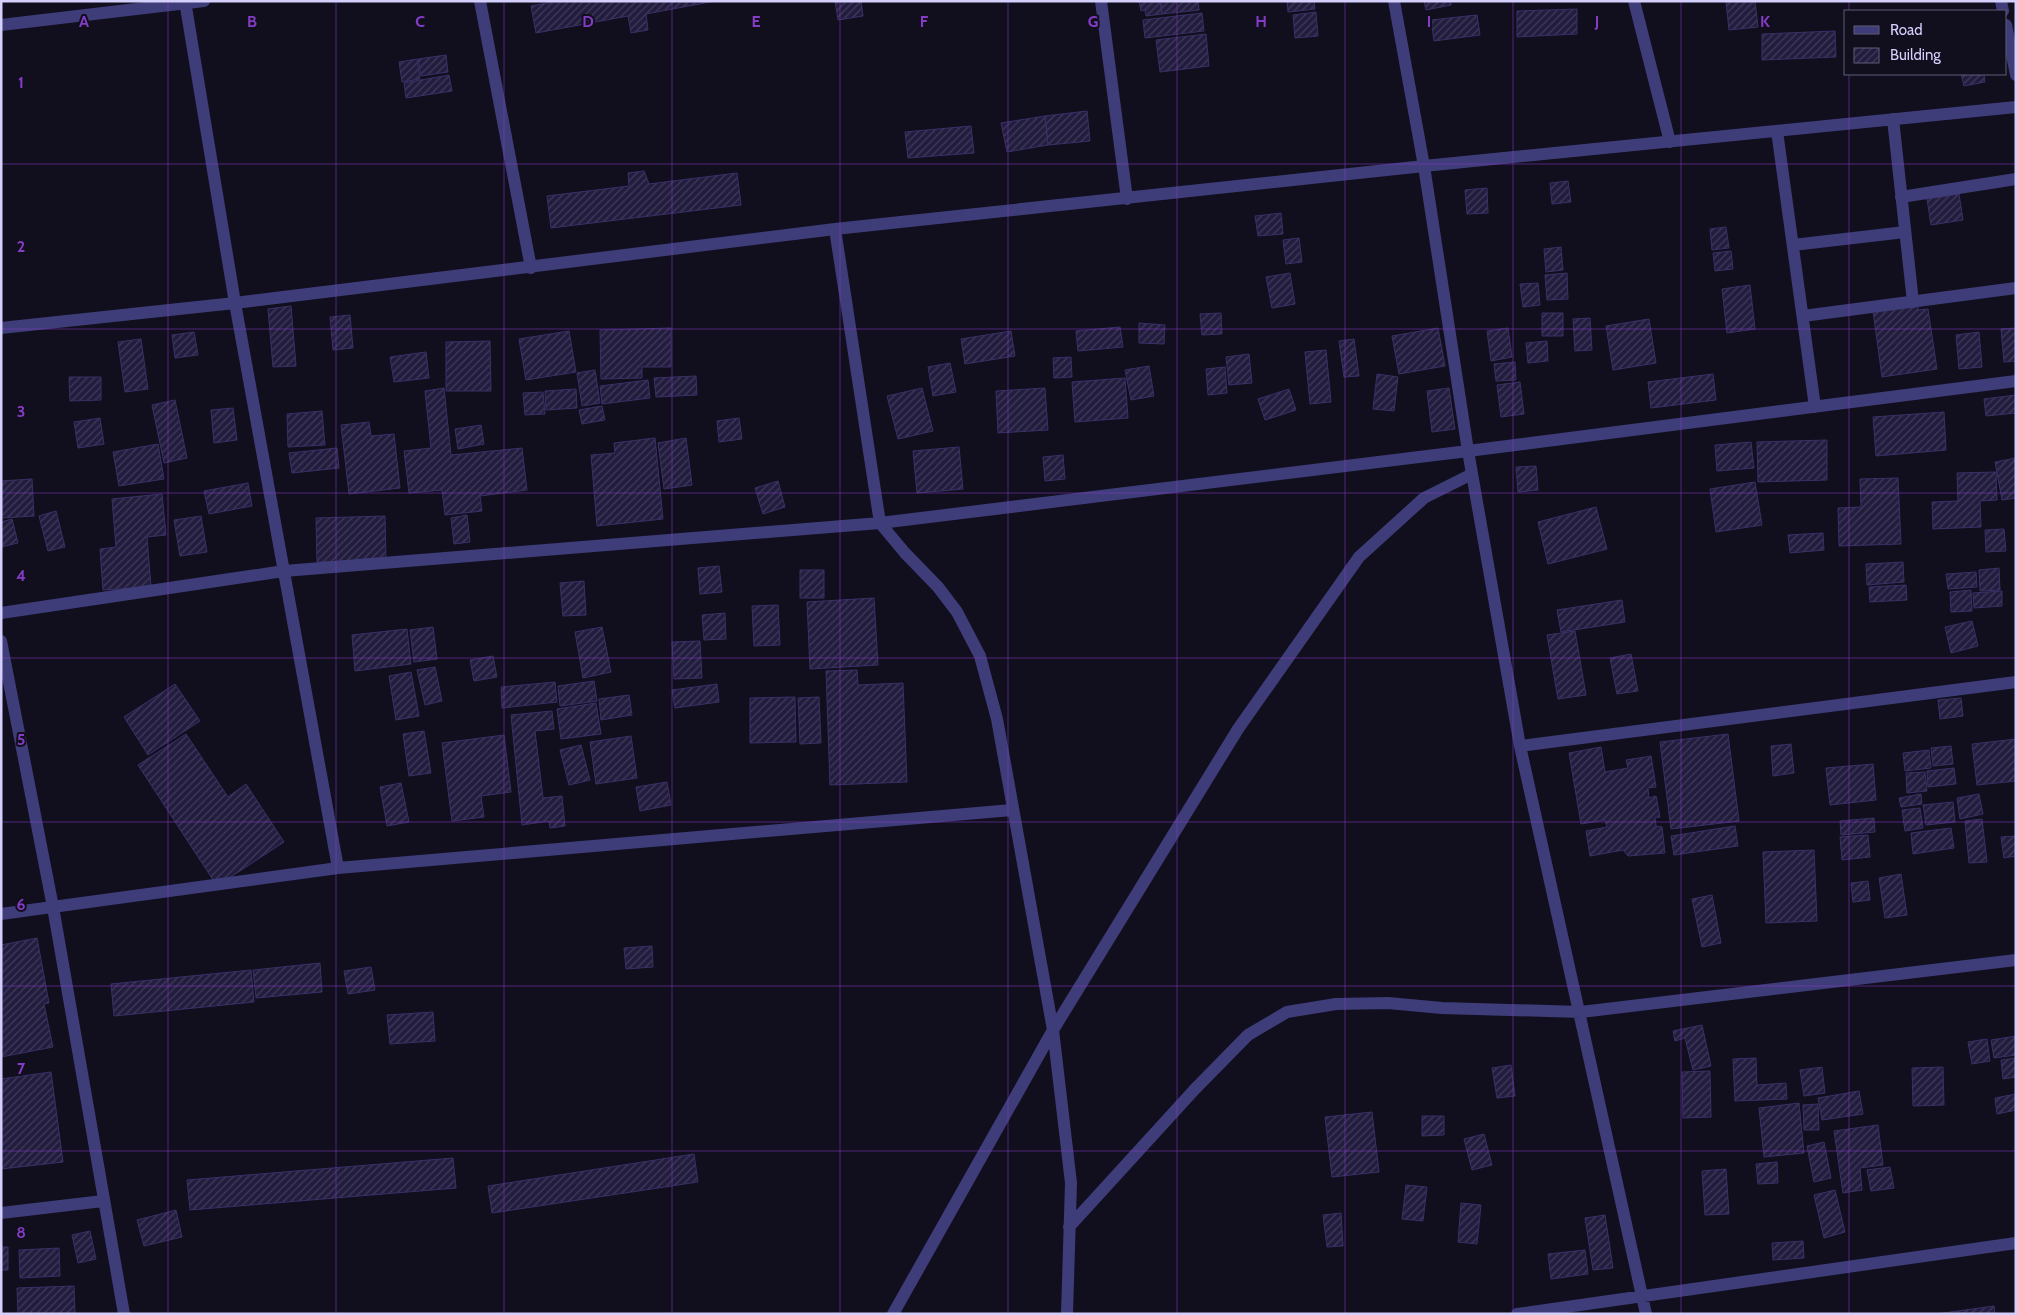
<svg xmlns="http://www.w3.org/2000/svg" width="2017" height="1315" viewBox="0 0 2017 1315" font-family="Cabin,sans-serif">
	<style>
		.building { fill: url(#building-hatch); stroke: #3a3067 }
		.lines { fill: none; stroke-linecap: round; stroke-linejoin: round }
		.minor { stroke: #3e3d79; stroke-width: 12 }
		.grid { fill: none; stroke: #843cc5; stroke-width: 1; stroke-opacity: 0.55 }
		.grid-label { font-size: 16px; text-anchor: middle; font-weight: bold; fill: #843cc5; stroke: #110e1e; stroke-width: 4; stroke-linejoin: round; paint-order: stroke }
	</style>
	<defs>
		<pattern id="building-hatch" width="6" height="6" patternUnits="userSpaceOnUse" patternTransform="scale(1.25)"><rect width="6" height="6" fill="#221c3e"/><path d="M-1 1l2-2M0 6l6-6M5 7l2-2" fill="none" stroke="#413c5b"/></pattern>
	</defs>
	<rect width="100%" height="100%" fill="#110e1e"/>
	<path class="building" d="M 557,1 L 715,1 L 646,14 L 648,30 L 631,33 L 628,16 L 536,33 L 531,6 Z
		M 835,1 L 861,1 L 863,16 L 838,20 Z
		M 1139,1 L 1160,1 L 1162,14 L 1146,16 L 1145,10 L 1141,11 Z
		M 1161,1 L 1198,1 L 1199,10 L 1162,14 Z
		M 1287,1 L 1314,1 L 1315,9 L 1288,12 Z
		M 1424,1 L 1451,1 L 1451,5 L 1426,10 Z
		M 1755,1 L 1758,27 L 1729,30 L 1726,2 Z
		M 1577,9 L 1577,34 L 1517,37 L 1517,11 Z
		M 1316,12 L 1318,36 L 1295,38 L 1293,15 Z
		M 1202,13 L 1204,31 L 1145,38 L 1143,20 Z
		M 1477,15 L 1480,35 L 1434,41 L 1431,20 Z
		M 1835,31 L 1836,57 L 1762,60 L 1762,34 Z
		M 1206,34 L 1209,66 L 1160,72 L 1156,40 Z
		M 446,55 L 448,72 L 421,76 L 418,59 Z
		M 417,59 L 420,79 L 402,82 L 399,62 Z
		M 1961,74 L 1984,74 L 1985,82 L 1964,86 Z
		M 449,75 L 452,91 L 406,98 L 404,83 Z
		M 1087,111 L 1090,141 L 1048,145 L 1045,116 Z
		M 1045,116 L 1048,145 L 1007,152 L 1001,123 Z
		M 971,126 L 974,153 L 908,158 L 905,132 Z
		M 644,171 L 649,184 L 737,173 L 741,205 L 551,228 L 547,196 L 629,186 L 628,173 Z
		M 1568,181 L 1571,202 L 1552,204 L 1550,183 Z
		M 1487,188 L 1488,213 L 1467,214 L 1465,190 Z
		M 1959,194 L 1963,220 L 1931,225 L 1927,199 Z
		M 1281,213 L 1283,234 L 1258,236 L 1255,216 Z
		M 1726,227 L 1729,248 L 1712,250 L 1710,229 Z
		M 1299,238 L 1302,262 L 1286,264 L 1283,240 Z
		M 1561,247 L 1563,270 L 1546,272 L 1544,249 Z
		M 1731,251 L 1733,269 L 1715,271 L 1713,253 Z
		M 1290,273 L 1295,304 L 1272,308 L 1266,277 Z
		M 1567,273 L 1568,299 L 1547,300 L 1545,275 Z
		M 1538,283 L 1540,305 L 1523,307 L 1520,284 Z
		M 1750,285 L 1755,329 L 1727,333 L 1722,289 Z
		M 1918,305 L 1918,310 L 1928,309 L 1937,369 L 1882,377 L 1873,311 Z
		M 291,306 L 296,366 L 273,367 L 268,309 Z
		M 1221,313 L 1222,334 L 1202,335 L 1200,314 Z
		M 1542,313 L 1563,313 L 1563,336 L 1542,336 Z
		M 350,315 L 353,348 L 333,350 L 330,317 Z
		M 1590,318 L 1592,350 L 1575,351 L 1573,319 Z
		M 1649,319 L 1656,363 L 1613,370 L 1606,326 Z
		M 1139,323 L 1165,325 L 1164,344 L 1139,343 Z
		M 1120,327 L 1123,347 L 1078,351 L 1076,331 Z
		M 671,328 L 671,367 L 642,367 L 642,378 L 601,379 L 600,330 Z
		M 1438,328 L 1445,366 L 1399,374 L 1392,336 Z
		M 1508,328 L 1512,357 L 1491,361 L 1487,331 Z
		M 2016,328 L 2016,361 L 2004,362 L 2001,329 Z
		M 569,331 L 576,372 L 526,380 L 519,339 Z
		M 1011,331 L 1015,356 L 965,364 L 961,339 Z
		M 194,332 L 198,355 L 175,358 L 172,335 Z
		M 1979,332 L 1982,367 L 1959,369 L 1956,335 Z
		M 141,339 L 148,389 L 125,392 L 118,342 Z
		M 1354,339 L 1359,376 L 1344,377 L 1339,341 Z
		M 490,341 L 491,391 L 446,391 L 446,342 Z
		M 1547,341 L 1548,361 L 1528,363 L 1526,343 Z
		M 1326,350 L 1331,402 L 1310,404 L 1305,352 Z
		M 426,352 L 429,378 L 394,382 L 390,357 Z
		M 1249,354 L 1252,383 L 1229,385 L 1226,357 Z
		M 1071,357 L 1072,377 L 1054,378 L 1053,358 Z
		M 1515,362 L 1516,380 L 1496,381 L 1494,364 Z
		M 950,363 L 956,392 L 933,396 L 928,367 Z
		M 1149,366 L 1154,396 L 1131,400 L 1125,370 Z
		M 1225,367 L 1227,393 L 1208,395 L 1206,369 Z
		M 595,370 L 600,403 L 582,406 L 577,373 Z
		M 1377,374 L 1398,377 L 1394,411 L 1373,409 Z
		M 1713,374 L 1716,400 L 1651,408 L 1648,382 Z
		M 696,376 L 697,395 L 656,397 L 654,378 Z
		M 69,377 L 101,377 L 101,400 L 70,401 Z
		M 1125,378 L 1128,418 L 1075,422 L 1072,382 Z
		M 648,380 L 650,398 L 602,404 L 600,386 Z
		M 1520,382 L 1524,414 L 1501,417 L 1497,385 Z
		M 444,388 L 451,455 L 522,448 L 527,490 L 480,496 L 482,511 L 445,515 L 442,490 L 409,493 L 404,451 L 431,448 L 425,391 Z
		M 922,388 L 933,431 L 898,439 L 887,396 Z
		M 1045,388 L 1048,430 L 998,433 L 996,391 Z
		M 1449,388 L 1455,429 L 1432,432 L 1427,391 Z
		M 576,389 L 577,408 L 546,410 L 545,391 Z
		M 1289,389 L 1296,410 L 1265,420 L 1258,399 Z
		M 543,392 L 545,414 L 525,415 L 523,393 Z
		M 2016,395 L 2016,413 L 1986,416 L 1984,399 Z
		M 175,400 L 187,458 L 164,463 L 152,405 Z
		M 602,406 L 605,420 L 582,424 L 579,410 Z
		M 233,408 L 237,440 L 214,443 L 211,410 Z
		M 322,411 L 325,445 L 288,447 L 287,414 Z
		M 1944,412 L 1946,450 L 1876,456 L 1873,417 Z
		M 100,418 L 104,444 L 78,448 L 74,422 Z
		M 739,418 L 742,439 L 719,442 L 717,421 Z
		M 369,422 L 371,436 L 394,434 L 400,488 L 349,494 L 341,425 Z
		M 481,425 L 484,444 L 458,449 L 455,429 Z
		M 655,438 L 663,519 L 597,526 L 591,455 L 615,453 L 614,443 Z
		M 686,438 L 692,485 L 664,489 L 658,443 Z
		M 1827,440 L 1827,480 L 1758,482 L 1757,442 Z
		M 1751,442 L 1754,468 L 1717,471 L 1715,445 Z
		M 158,444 L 164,479 L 119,486 L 113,452 Z
		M 959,447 L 963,489 L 917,493 L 913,451 Z
		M 337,448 L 339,468 L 292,473 L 289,453 Z
		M 1063,455 L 1065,479 L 1045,481 L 1043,457 Z
		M 2016,458 L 2016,498 L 2002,500 L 1995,462 Z
		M 1536,466 L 1538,490 L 1518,492 L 1516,467 Z
		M 1996,472 L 1997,500 L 1980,501 L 1981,527 L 1933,529 L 1932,502 L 1958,501 L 1957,473 Z
		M 1898,478 L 1901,544 L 1839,546 L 1838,508 L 1861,507 L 1860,479 Z
		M 32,479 L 34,516 L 1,518 L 1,481 Z
		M 778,481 L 785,507 L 763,514 L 755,488 Z
		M 1755,482 L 1762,525 L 1716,532 L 1710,489 Z
		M 248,483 L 252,506 L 209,514 L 204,491 Z
		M 162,494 L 166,535 L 147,537 L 151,587 L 103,590 L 100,549 L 116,547 L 112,499 Z
		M 1596,507 L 1607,549 L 1548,564 L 1538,522 Z
		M 56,511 L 65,547 L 48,551 L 39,516 Z
		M 467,515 L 470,542 L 454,544 L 451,518 Z
		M 201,516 L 207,552 L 180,556 L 174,520 Z
		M 385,516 L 386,560 L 317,562 L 316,518 Z
		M 12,519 L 18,543 L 1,547 L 1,522 Z
		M 2004,529 L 2006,551 L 1986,552 L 1985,530 Z
		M 1823,533 L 1824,550 L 1790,553 L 1788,535 Z
		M 1903,562 L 1904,582 L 1867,585 L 1866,564 Z
		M 719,566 L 722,592 L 700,594 L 698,568 Z
		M 1999,568 L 2000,590 L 1980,591 L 1979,570 Z
		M 800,570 L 824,570 L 824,598 L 800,598 Z
		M 1976,572 L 1977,587 L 1948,589 L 1946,574 Z
		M 584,581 L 586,615 L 563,616 L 560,583 Z
		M 1906,585 L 1907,600 L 1870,602 L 1869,587 Z
		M 1971,590 L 1972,611 L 1951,612 L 1950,592 Z
		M 2002,591 L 2002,606 L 1974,608 L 1973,593 Z
		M 874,598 L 878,665 L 810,669 L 807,602 Z
		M 1622,600 L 1625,622 L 1561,632 L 1557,610 Z
		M 778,605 L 780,645 L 754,646 L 752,606 Z
		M 725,613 L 726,639 L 704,640 L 702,615 Z
		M 1972,621 L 1978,646 L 1951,653 L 1945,627 Z
		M 433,627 L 437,659 L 414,662 L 410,630 Z
		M 602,627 L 611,672 L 583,678 L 575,632 Z
		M 407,629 L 411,664 L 355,671 L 352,635 Z
		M 1575,631 L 1586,695 L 1558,699 L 1547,635 Z
		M 700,641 L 702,678 L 674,679 L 672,642 Z
		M 1631,654 L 1638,691 L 1617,694 L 1610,658 Z
		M 493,656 L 497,677 L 474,681 L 470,660 Z
		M 435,667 L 442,701 L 425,705 L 417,670 Z
		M 857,670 L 858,685 L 903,683 L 907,782 L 830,785 L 826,671 Z
		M 411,672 L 419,716 L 396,720 L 389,676 Z
		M 594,681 L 597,701 L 560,706 L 558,686 Z
		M 555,682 L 557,702 L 502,708 L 501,687 Z
		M 175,684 L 200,721 L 148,755 L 124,717 Z
		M 717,684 L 719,702 L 675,708 L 672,690 Z
		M 629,695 L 632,715 L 601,720 L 599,699 Z
		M 795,697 L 796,742 L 750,743 L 750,698 Z
		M 819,697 L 821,743 L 800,744 L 798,698 Z
		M 1961,698 L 1963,716 L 1940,719 L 1938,700 Z
		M 596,703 L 601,734 L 561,739 L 557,709 Z
		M 552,711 L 554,729 L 535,731 L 543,798 L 562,796 L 565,826 L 550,828 L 549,821 L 522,825 L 511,715 Z
		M 424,731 L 431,773 L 409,776 L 403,734 Z
		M 186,734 L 228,797 L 246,784 L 284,842 L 217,886 L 138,765 Z
		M 1728,734 L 1739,821 L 1671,829 L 1660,742 Z
		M 504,735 L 511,792 L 481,796 L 484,817 L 452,821 L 442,743 Z
		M 631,736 L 637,778 L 596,784 L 590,742 Z
		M 2016,739 L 2016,781 L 1977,785 L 1972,744 Z
		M 1791,744 L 1794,773 L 1773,776 L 1771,746 Z
		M 581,745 L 590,780 L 569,785 L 560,750 Z
		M 1951,746 L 1953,764 L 1933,766 L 1931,748 Z
		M 1601,747 L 1605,772 L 1628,768 L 1626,760 L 1651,756 L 1656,787 L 1648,788 L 1649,798 L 1656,796 L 1660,817 L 1655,818 L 1656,826 L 1662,827 L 1665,853 L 1628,856 L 1623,850 L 1590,856 L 1586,831 L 1607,827 L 1605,820 L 1581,824 L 1569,753 Z
		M 1929,750 L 1931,768 L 1905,771 L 1903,753 Z
		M 1873,764 L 1876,800 L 1830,805 L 1826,768 Z
		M 1954,768 L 1956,784 L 1928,787 L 1927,771 Z
		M 1925,772 L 1927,791 L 1907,793 L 1906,773 Z
		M 667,782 L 671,805 L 640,811 L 636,787 Z
		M 401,783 L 409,822 L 387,826 L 380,787 Z
		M 1921,794 L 1922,804 L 1901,807 L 1899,798 Z
		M 1979,794 L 1983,814 L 1960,819 L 1957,798 Z
		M 1953,802 L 1955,822 L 1926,825 L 1923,805 Z
		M 1920,808 L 1923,828 L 1905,831 L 1902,810 Z
		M 1874,818 L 1875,832 L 1841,835 L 1840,821 Z
		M 1982,819 L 1987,862 L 1969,863 L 1965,821 Z
		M 1735,826 L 1738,846 L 1674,855 L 1671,836 Z
		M 1951,828 L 1954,848 L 1913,854 L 1911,833 Z
		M 1868,835 L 1870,857 L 1842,860 L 1840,837 Z
		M 2016,836 L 2016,856 L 2004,858 L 2001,837 Z
		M 1814,850 L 1817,921 L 1766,923 L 1763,852 Z
		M 1901,874 L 1907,915 L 1885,918 L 1879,878 Z
		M 1868,881 L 1870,900 L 1853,902 L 1851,883 Z
		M 1712,895 L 1721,943 L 1702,947 L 1692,899 Z
		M 37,938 L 49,1003 L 44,1004 L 53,1047 L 1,1057 L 1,945 Z
		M 652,946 L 653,967 L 626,969 L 624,948 Z
		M 320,963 L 322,992 L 256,998 L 253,970 Z
		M 371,967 L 375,990 L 348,994 L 344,971 Z
		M 251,970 L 254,1002 L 114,1016 L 111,984 Z
		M 433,1012 L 435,1041 L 390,1044 L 387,1015 Z
		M 1702,1025 L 1711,1066 L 1693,1070 L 1685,1038 L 1675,1041 L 1673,1031 Z
		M 2016,1036 L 2016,1055 L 1994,1058 L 1991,1040 Z
		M 1987,1039 L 1990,1061 L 1972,1064 L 1968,1042 Z
		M 1756,1058 L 1757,1085 L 1786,1083 L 1787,1099 L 1735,1101 L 1733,1059 Z
		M 2016,1058 L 2016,1077 L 2003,1079 L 2001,1060 Z
		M 1511,1065 L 1515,1096 L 1497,1098 L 1492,1068 Z
		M 1822,1067 L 1825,1093 L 1804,1096 L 1800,1070 Z
		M 1943,1067 L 1944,1105 L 1913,1106 L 1912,1068 Z
		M 1710,1071 L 1711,1117 L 1683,1118 L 1682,1072 Z
		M 51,1072 L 63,1162 L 1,1169 L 1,1079 Z
		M 1859,1091 L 1863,1114 L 1822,1120 L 1818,1098 Z
		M 2016,1094 L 2016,1110 L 1997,1114 L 1995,1098 Z
		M 1799,1103 L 1804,1153 L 1764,1157 L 1759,1108 Z
		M 1818,1104 L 1819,1130 L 1804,1130 L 1803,1105 Z
		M 1372,1112 L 1379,1172 L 1332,1177 L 1325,1117 Z
		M 1422,1116 L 1444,1116 L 1444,1135 L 1422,1136 Z
		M 1878,1125 L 1883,1165 L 1860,1168 L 1862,1190 L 1843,1193 L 1834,1131 Z
		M 1484,1134 L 1492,1165 L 1472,1170 L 1464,1139 Z
		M 1824,1142 L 1831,1178 L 1814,1182 L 1807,1146 Z
		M 694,1154 L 698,1182 L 492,1213 L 488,1186 Z
		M 453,1158 L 456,1188 L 190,1210 L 187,1180 Z
		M 1777,1162 L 1778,1183 L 1758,1184 L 1756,1164 Z
		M 1890,1167 L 1894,1188 L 1871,1191 L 1867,1170 Z
		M 1726,1169 L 1729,1214 L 1705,1215 L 1702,1171 Z
		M 1406,1185 L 1427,1187 L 1423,1221 L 1402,1219 Z
		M 1835,1190 L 1845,1232 L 1824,1238 L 1814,1195 Z
		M 1461,1203 L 1481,1205 L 1477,1244 L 1458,1242 Z
		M 176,1210 L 182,1237 L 144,1246 L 137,1220 Z
		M 1341,1213 L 1343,1246 L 1327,1247 L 1323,1215 Z
		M 1605,1215 L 1613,1268 L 1593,1270 L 1585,1218 Z
		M 90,1231 L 96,1259 L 78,1263 L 72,1235 Z
		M 1803,1241 L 1804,1258 L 1773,1260 L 1772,1243 Z
		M 1,1247 L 8,1247 L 8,1270 L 1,1270 Z
		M 59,1248 L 60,1276 L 20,1278 L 19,1250 Z
		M 1585,1250 L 1588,1274 L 1551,1279 L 1548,1254 Z
		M 74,1286 L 75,1314 L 18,1314 L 17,1288 Z
		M 1994,1306 L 1995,1314 L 1936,1314 Z"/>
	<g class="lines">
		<path class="minor" d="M 185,1 L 235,303 L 338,868
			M 480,1 L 531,268
			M 1101,1 L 1127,199
			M 1394,1 L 1424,166 L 1468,451 L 1520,746 L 1646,1314
			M 1634,1 L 1670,142
			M 2001,1 L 2003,11
			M 1,25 L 204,1
			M 2006,25 L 2016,75
			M 1893,119 L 1913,302
			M 1777,131 L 1815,407
			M 1901,197 L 2016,179
			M 835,229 L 880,523 L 905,553 L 938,587 L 957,612 L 980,656 L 997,719 L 1053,1030 L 1071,1183 L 1067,1314
			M 1793,245 L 1905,232
			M 1803,316 L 2016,288
			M 1,328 L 235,303 L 835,229 L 1424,166 L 2016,107
			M 1,613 L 284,571 L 880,523 L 1468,451 L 2016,381
			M 1,641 L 53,907 L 124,1314
			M 1520,746 L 2016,682
			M 1,914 L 338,868 L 1012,810
			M 1,1213 L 103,1201
			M 1069,1227 L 1195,1089 L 1248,1035 L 1287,1012 L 1336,1004 L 1388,1003 L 1442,1008 L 1581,1012 L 2016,960
			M 893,1314 L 1053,1030 L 1238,729 L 1359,557 L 1424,498 L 1472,474
			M 1517,1314 L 2016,1243"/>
	</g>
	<path class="grid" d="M 168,1 L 168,1314M 336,1 L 336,1314M 504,1 L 504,1314M 672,1 L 672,1314M 840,1 L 840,1314M 1008,1 L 1008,1314M 1177,1 L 1177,1314M 1345,1 L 1345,1314M 1513,1 L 1513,1314M 1681,1 L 1681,1314M 1849,1 L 1849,11M 1849,74 L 1849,1314M 1,164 L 2016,164M 1,329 L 2016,329M 1,493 L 2016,493M 1,658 L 2016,658M 1,822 L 2016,822M 1,986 L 2016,986M 1,1151 L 2016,1151"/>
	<g class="grid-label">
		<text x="84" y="27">A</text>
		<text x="252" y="27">B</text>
		<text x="420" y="27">C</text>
		<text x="588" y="27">D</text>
		<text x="756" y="27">E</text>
		<text x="924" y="27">F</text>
		<text x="1093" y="27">G</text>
		<text x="1261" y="27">H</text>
		<text x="1429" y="27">I</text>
		<text x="1597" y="27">J</text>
		<text x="1765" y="27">K</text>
		<text x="21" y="88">1</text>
		<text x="21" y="252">2</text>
		<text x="21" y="417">3</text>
		<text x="21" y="581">4</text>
		<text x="21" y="745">5</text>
		<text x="21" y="910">6</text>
		<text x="21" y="1074">7</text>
		<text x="21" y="1238">8</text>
	</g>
	<rect width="2017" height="1315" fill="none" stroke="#d4d0fb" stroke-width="5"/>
	<rect x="1844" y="10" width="162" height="65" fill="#110e1e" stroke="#5f5c76"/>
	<rect x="1854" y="26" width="25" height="8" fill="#3e3d79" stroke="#5f5c76"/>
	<text x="1890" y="35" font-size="15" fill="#d4d0fb">Road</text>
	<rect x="1854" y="48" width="25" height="15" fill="url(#building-hatch)" stroke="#5f5c76"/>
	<text x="1890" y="60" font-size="15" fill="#d4d0fb">Building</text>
</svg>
